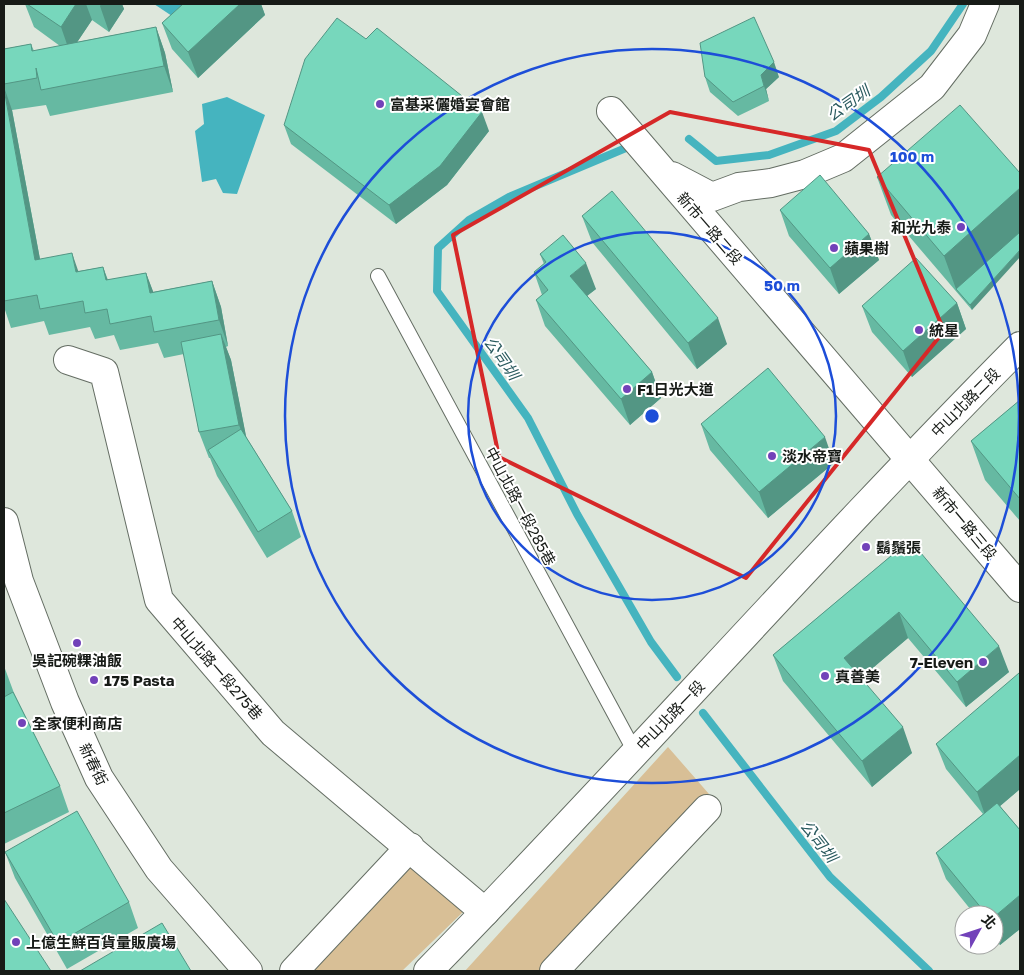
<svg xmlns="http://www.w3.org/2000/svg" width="1024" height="975" viewBox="0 0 1024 975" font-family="'Golos Text','Noto Sans TC',sans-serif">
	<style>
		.green { fill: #d8bf96 }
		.water { fill: #45b4bf }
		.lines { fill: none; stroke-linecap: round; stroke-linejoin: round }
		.stream { stroke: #45b4bf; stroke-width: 8 }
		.service-casing { stroke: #646d63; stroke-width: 16 }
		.minor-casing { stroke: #646d63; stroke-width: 30 }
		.tertiary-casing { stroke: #646d63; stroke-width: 30 }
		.service { stroke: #fff; stroke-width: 14 }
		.minor { stroke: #fff; stroke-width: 28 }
		.tertiary { stroke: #fff; stroke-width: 28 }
		.wall { fill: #66b9a2 }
		.shaded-wall { fill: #539684 }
		.building { fill: #77d7bc; stroke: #539684 }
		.marked { fill: none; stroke: #d62828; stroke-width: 4; stroke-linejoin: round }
		.ring { fill: none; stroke: #1d4ed8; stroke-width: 2.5 }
		.poi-dot { fill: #7242b9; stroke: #fff; stroke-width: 2 }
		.labels { text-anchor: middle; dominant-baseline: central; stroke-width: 4; stroke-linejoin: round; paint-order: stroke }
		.poi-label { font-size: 15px; font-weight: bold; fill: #171b17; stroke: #fff; text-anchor: start }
		.street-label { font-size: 15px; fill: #171b17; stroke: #fff }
		.water-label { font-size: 16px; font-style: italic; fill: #2a5a5e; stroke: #fff }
		.centre { fill: #1d4ed8; stroke: #fff; stroke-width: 2.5 }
		.ring-label { font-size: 15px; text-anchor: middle; font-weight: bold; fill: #1d4ed8; stroke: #fff; stroke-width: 4; stroke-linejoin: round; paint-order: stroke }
	</style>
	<rect width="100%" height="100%" fill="#dee7dc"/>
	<path class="green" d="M 668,747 L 709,794 L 544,971 L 465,971 Z
		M 411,863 L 463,912 L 402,971 L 309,971 Z"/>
	<path class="water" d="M 154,4 L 184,4 L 172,16 Z
		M 227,97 L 265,115 L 237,194 L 223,193 L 216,179 L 202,182 L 195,131 L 204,124 L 202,104 Z"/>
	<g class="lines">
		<path class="stream" d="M 689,139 L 716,161 L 769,155 L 836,131 L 881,97 L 931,51 L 963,4
			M 633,145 L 509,197 L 469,220 L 438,248 L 437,291 L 528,418 L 577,514 L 651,642 L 677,677
			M 703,713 L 830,877 L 929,971"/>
		<defs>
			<path id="service" d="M 378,276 L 635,752"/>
			<path id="minor" d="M 611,111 L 1020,588
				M 672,176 L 712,197 L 739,187 L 771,183 L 805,174 L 843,158 L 932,87 L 972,35 L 985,4
				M 68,360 L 104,372 L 159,600 L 273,733 L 485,912
				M 4,522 L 19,581 L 65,702 L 99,778 L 159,869 L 248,971
				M 294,971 L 410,847
				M 554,971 L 707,809"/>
			<path id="tertiary" d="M 428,971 C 628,766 818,550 1020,346"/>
		</defs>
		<use href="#service" class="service-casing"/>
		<use href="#minor" class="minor-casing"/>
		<use href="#tertiary" class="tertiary-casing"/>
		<use href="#service" class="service"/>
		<use href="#minor" class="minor"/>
		<use href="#tertiary" class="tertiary"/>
	</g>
	<path class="wall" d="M 25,4 L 122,4 L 124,9 L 109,32 L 92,20 L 77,42 L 156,27 L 165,53 L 173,92 L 50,116 L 46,105 L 12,110 L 40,259 L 79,271 L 103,267 L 108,280 L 146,273 L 153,292 L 212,281 L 221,307 L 228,346 L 226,347 L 231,360 L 246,437 L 292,511 L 301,537 L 267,558 L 217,476 L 210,458 L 209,458 L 199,432 L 184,354 L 164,358 L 158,343 L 120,350 L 114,335 L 95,339 L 90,327 L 49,335 L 44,321 L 11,328 L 4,307 L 4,49 L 31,44 L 34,51 L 60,46 L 34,27 Z
		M 183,4 L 261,4 L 265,15 L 198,78 L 172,49 L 162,23 Z
		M 705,77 L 779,77 L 766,89 L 769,101 L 738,116 L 710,92 Z
		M 284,125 L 489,131 L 447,185 L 396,224 L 291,144 Z
		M 1020,173 L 972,310 L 891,215 L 877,177 Z
		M 780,210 L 869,234 L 879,260 L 839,294 L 789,236 Z
		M 582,216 L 727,344 L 697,369 L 592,242 Z
		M 540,254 L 596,289 L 587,296 L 652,372 L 661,398 L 630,425 L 545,326 L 536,300 L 542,295 L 534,272 L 544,264 Z
		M 957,303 L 966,329 L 912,377 L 872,332 L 862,306 Z
		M 1020,400 L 1020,521 L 985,480 L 971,441 Z
		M 701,424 L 834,463 L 768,518 L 710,450 Z
		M 910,540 L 1009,672 L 966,707 L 908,638 L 861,678 L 912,753 L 872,787 L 783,681 L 773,655 Z
		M 4,666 L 14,693 L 60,786 L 69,812 L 4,844 Z
		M 1020,675 L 1020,789 L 1000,806 L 1020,830 L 1020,929 L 1000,945 L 994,938 L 994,915 L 975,915 L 946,879 L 936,853 L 983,814 L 946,769 L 936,744 Z
		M 5,852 L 129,902 L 138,928 L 67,969 L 15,878 Z"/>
	<path class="shaded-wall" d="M 76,4 L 86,4 L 92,20 L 70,53 L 61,27 Z
		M 101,4 L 122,4 L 124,9 L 109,32 L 100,6 Z
		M 240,4 L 261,4 L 265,15 L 198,78 L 188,52 Z
		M 156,27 L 165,53 L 173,92 L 164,66 Z
		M 774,62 L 779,77 L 766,89 L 769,101 L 764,86 L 761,75 Z
		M 4,87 L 12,110 L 45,286 L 35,260 Z
		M 482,112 L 489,131 L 447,185 L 396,224 L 389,205 Z
		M 1020,188 L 1020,239 L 956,289 L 944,256 Z
		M 869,234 L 879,260 L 839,294 L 830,268 Z
		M 1020,250 L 1020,257 L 972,310 L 970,305 Z
		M 72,253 L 81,279 L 76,272 Z
		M 586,263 L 596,289 L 579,302 L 570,276 Z
		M 103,267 L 112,293 L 106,280 Z
		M 146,273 L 156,299 L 150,293 Z
		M 212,281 L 221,307 L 228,346 L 219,320 Z
		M 957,303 L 966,329 L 912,377 L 903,351 Z
		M 718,318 L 727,344 L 697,369 L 688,343 Z
		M 221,334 L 231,360 L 249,451 L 239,425 Z
		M 652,372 L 661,398 L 630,425 L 621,399 Z
		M 825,437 L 834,463 L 768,518 L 759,492 Z
		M 899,612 L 908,638 L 854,684 L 844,658 Z
		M 999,646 L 1009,672 L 966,707 L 957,682 Z
		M 903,727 L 912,753 L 872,787 L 862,761 Z
		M 1020,755 L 1020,789 L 986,818 L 977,792 Z
		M 1020,895 L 1020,929 L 1000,945 L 994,928 L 994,917 Z"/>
	<path class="building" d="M 27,4 L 76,4 L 61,27 Z
		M 183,4 L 240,4 L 188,52 L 162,23 Z
		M 754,17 L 774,62 L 761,75 L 764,86 L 733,102 L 705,77 L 700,43 Z
		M 337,18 L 366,39 L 377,28 L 482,112 L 440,166 L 389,205 L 284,125 L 305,59 Z
		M 156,27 L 164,66 L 41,90 L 36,68 L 37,78 L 4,84 L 4,49 L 31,44 L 32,51 Z
		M 4,89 L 35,260 L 72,253 L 76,272 L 103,267 L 106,280 L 146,273 L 150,293 L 212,281 L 219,320 L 154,332 L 151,316 L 110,324 L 107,309 L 85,313 L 83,301 L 40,309 L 37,295 L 4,301 Z
		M 960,105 L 1020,173 L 1020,188 L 944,256 L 877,177 Z
		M 820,175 L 869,234 L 830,268 L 780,210 Z
		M 612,191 L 718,318 L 688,343 L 582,216 Z
		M 1020,232 L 1020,250 L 970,305 L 956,289 Z
		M 563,235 L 586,263 L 570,276 L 652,372 L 621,399 L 536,300 L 548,290 L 534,272 L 546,262 L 540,254 Z
		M 916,258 L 957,303 L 903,351 L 862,306 Z
		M 221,334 L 239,425 L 199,432 L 181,342 Z
		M 768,368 L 825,437 L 759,492 L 701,424 Z
		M 1020,400 L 1020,499 L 971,441 Z
		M 241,429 L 292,511 L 258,532 L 208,450 Z
		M 910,540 L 999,646 L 957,682 L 899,612 L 844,658 L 903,727 L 862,761 L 773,655 Z
		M 1019,673 L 1020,675 L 1020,755 L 977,792 L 936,744 Z
		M 13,692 L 60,786 L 4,813 L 4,697 Z
		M 997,803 L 1020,830 L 1020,895 L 994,917 L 994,915 L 987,915 L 936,853 Z
		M 77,811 L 129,902 L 58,943 L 5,852 Z
		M 4,899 L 51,971 L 4,971 Z
		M 162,923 L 191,971 L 80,971 Z"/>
	<path class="marked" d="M 670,112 L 869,150 L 944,331 L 746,578 L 499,457 L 453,235 Z"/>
	<g class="ring">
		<circle cx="652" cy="416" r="184"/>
		<circle cx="652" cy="416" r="367"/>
	</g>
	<g class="poi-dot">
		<circle cx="380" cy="104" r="5"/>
		<circle cx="961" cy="227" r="5"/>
		<circle cx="834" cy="248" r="5"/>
		<circle cx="919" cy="330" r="5"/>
		<circle cx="627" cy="389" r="5"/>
		<circle cx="772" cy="456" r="5"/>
		<circle cx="866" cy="547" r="5"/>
		<circle cx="77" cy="643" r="5"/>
		<circle cx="983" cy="662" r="5"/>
		<circle cx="825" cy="676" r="5"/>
		<circle cx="94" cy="680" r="5"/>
		<circle cx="22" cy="723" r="5"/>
		<circle cx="16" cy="942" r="5"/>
	</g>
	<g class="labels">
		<g class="poi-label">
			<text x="390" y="104">富基采儷婚宴會館</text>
			<text x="951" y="227" text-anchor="end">和光九泰</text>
			<text x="844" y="248">蘋果樹</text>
			<text x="929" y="330">統星</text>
			<text x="637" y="389">F1日光大道</text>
			<text x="782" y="456">淡水帝寶</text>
			<text x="876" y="547">鬍鬚張</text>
			<text x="77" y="660" text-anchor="middle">吳記碗粿油飯</text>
			<text x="973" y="662" text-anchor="end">7-Eleven</text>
			<text x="835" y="676">真善美</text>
			<text x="104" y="680">175 Pasta</text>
			<text x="32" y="723">全家便利商店</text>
			<text x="26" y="942">上億生鮮百貨量販廣場</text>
		</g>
		<g class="street-label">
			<text transform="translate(710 228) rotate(49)">新市一路二段</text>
			<text transform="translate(965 402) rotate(-45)">中山北路二段</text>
			<text transform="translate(521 506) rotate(62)">中山北路一段285巷</text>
			<text transform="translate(965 523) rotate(50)">新市一路三段</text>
			<text transform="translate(217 668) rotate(49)">中山北路一段275巷</text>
			<text transform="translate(670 715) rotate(-46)">中山北路一段</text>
			<text transform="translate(94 764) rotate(64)">新春街</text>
		</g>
		<g class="water-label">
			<text transform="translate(848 103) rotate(-35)">公司圳</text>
			<text transform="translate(502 358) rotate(55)">公司圳</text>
			<text transform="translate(819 841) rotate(52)">公司圳</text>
		</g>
	</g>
	<circle cx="652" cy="416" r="8" class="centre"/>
	<g class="ring-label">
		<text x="912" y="162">100 m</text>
		<text x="782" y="291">50 m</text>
	</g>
	<rect width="1024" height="975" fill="none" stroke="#171b17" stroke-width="10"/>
	<g transform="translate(979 930) rotate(50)"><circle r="24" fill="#ffffff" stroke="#a2a4a2"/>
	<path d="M0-4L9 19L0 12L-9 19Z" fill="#7242b9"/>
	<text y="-8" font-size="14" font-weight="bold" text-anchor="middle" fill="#171b17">北</text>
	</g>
</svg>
